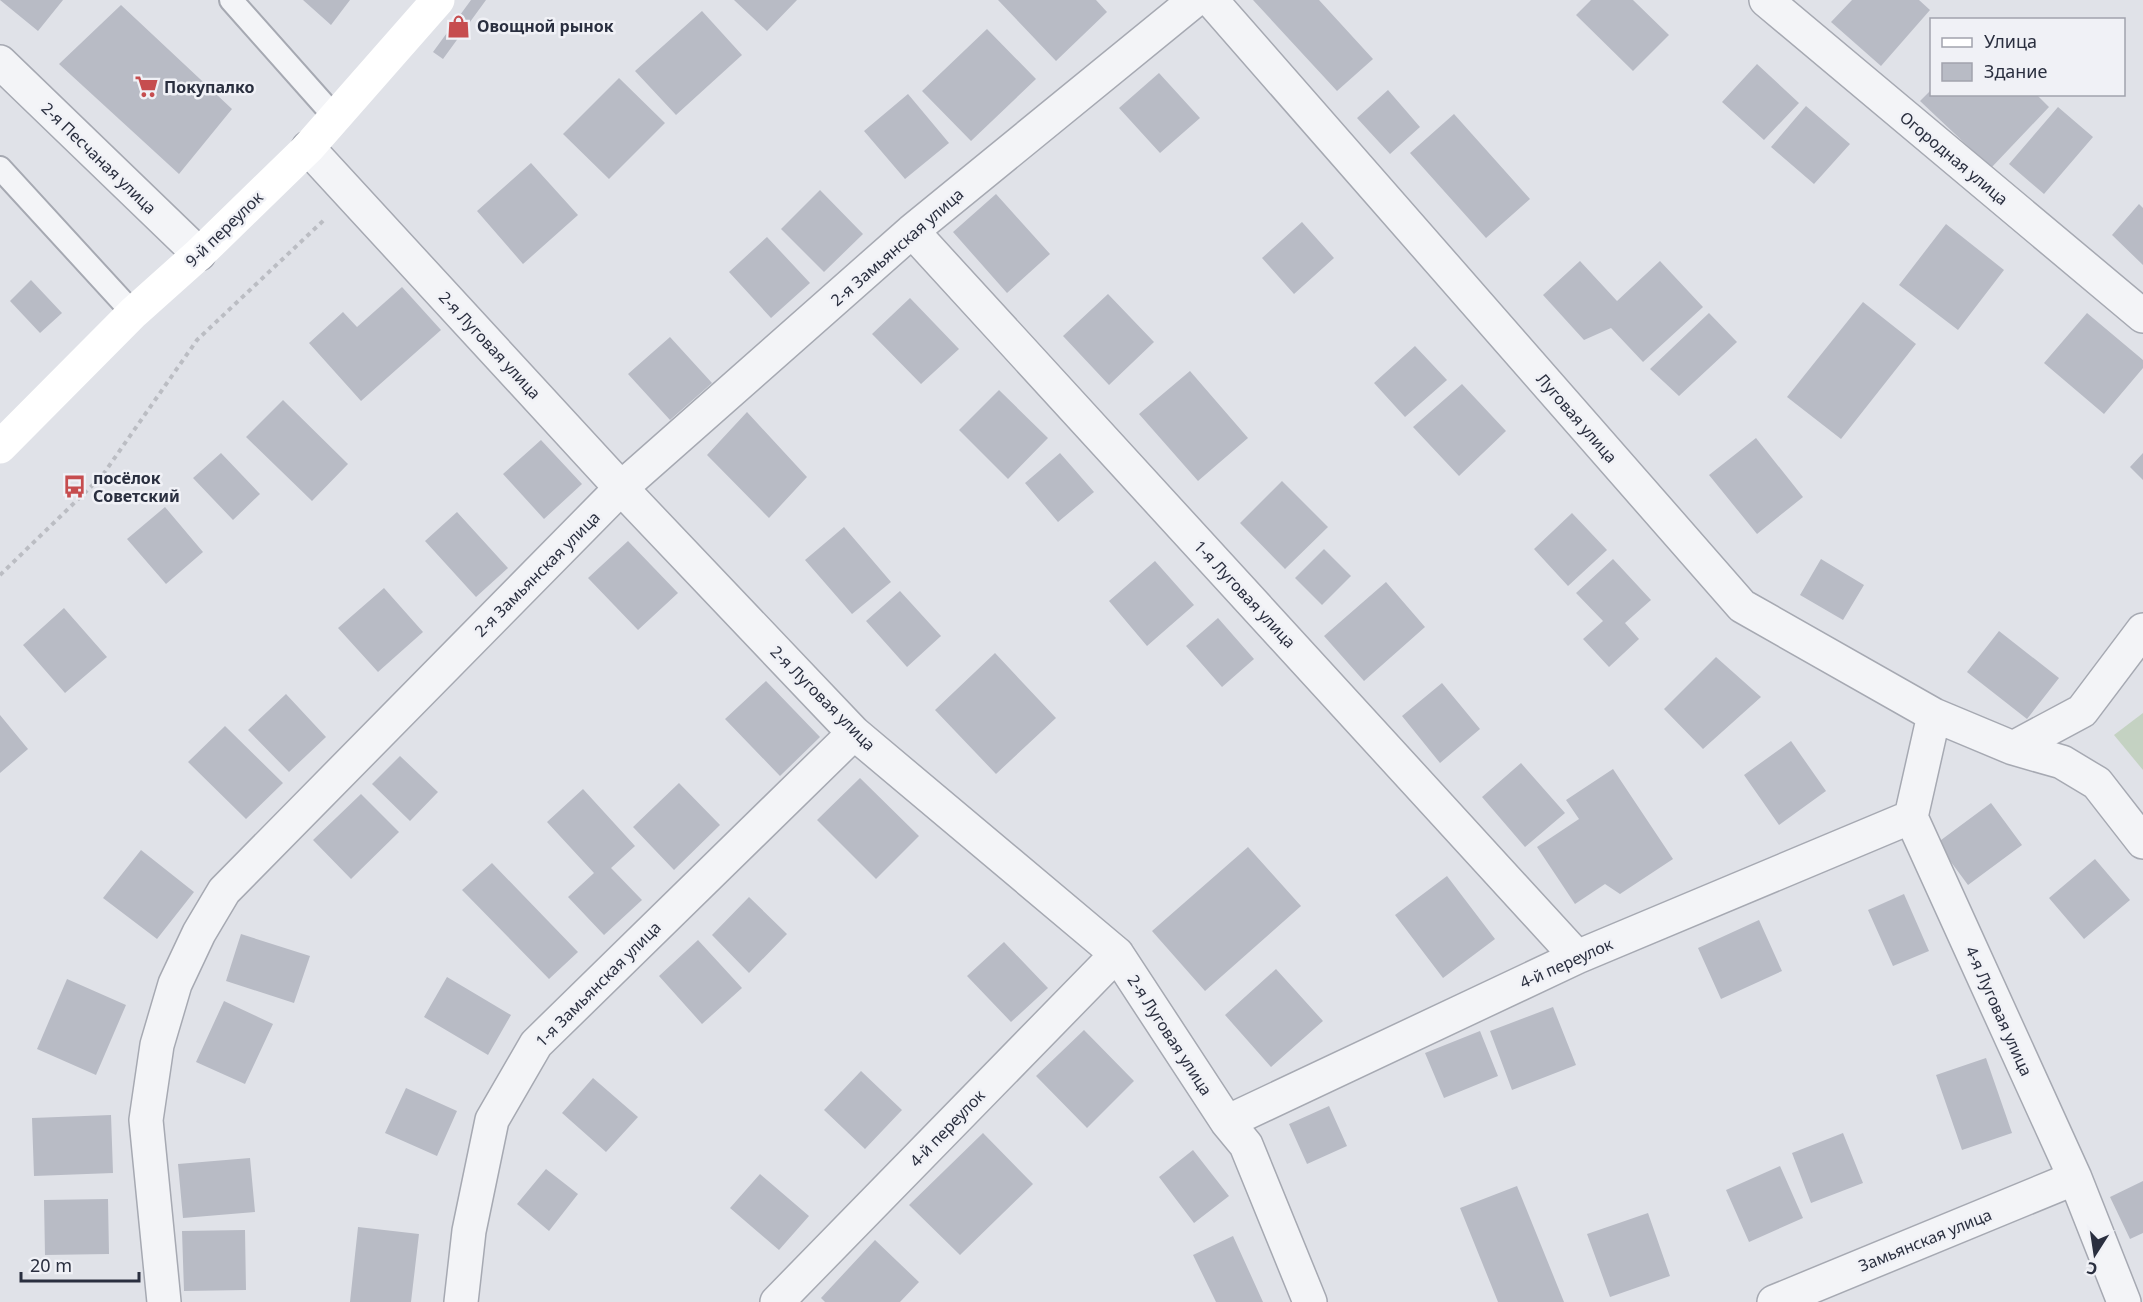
<svg xmlns="http://www.w3.org/2000/svg" width="2143" height="1302" viewBox="0 0 2143 1302" font-family="'Noto Sans',sans-serif">
	<style>
		.green { fill: #c4d2c2 }
		.building { fill: #b8bbc5 }
		.lines { fill: none; stroke-linecap: round; stroke-linejoin: round }
		.lane-casing { stroke: #a6a9b2; stroke-width: 26 }
		.street-casing { stroke: #a6a9b2; stroke-width: 36 }
		.path { stroke: #bbbdc3; stroke-width: 4; stroke-dasharray: 4.5 4.5; stroke-linecap: butt }
		.lane { stroke: #f3f4f7; stroke-width: 22 }
		.street { stroke: #f3f4f7; stroke-width: 33 }
		.secondary { stroke: #fff; stroke-width: 33 }
		.labels { text-anchor: middle; dominant-baseline: central; stroke-width: 5; stroke-linejoin: round; paint-order: stroke }
		.poi-label { font-size: 16px; font-weight: bold; fill: #2a2f3f; stroke: #f0f1f6; text-anchor: start }
		.street-label { font-size: 16px; fill: #2a2f3f; stroke: #f0f1f6 }
	</style>
	<rect width="100%" height="100%" fill="#e0e2e8"/>
	<path class="green" d="M 2143,713 L 2143,770 L 2114,735 Z"/>
	<path class="building" d="M 0,0 L 63,0 L 38,31 Z
		M 303,0 L 350,0 L 331,25 Z
		M 471,0 L 486,0 L 443,59 L 433,52 Z
		M 734,0 L 797,0 L 767,31 Z
		M 998,0 L 1096,0 L 1107,12 L 1056,61 Z
		M 1253,0 L 1319,0 L 1373,59 L 1337,91 Z
		M 1591,0 L 1633,0 L 1669,35 L 1633,71 L 1576,15 Z
		M 1852,0 L 1919,0 L 1930,10 L 1881,66 L 1831,22 Z
		M 121,5 L 232,109 L 179,174 L 59,64 Z
		M 702,11 L 742,55 L 676,115 L 635,71 Z
		M 987,29 L 1036,79 L 971,141 L 922,91 Z
		M 1757,64 L 1799,103 L 1764,140 L 1722,102 Z
		M 1159,73 L 1200,118 L 1160,153 L 1119,108 Z
		M 619,78 L 665,123 L 609,179 L 563,134 Z
		M 1932,89 L 1932,94 L 2036,94 L 2049,107 L 1991,168 L 1920,101 Z
		M 1388,90 L 1420,127 L 1390,154 L 1357,118 Z
		M 908,94 L 949,143 L 905,179 L 864,131 Z
		M 1806,106 L 1850,144 L 1814,184 L 1771,147 Z
		M 2058,107 L 2093,137 L 2044,194 L 2009,164 Z
		M 1454,114 L 1530,199 L 1486,238 L 1410,153 Z
		M 531,163 L 578,215 L 523,264 L 477,211 Z
		M 820,190 L 863,234 L 824,272 L 781,229 Z
		M 996,194 L 1050,254 L 1007,293 L 953,232 Z
		M 2139,204 L 2143,208 L 2143,265 L 2112,235 Z
		M 1302,222 L 1334,258 L 1294,294 L 1262,258 Z
		M 1946,224 L 2004,270 L 1958,330 L 1899,285 Z
		M 767,237 L 810,283 L 771,318 L 729,272 Z
		M 1580,261 L 1617,301 L 1660,261 L 1703,307 L 1643,362 L 1611,328 L 1584,340 L 1543,295 Z
		M 31,280 L 62,313 L 40,333 L 10,301 Z
		M 402,287 L 441,330 L 361,401 L 309,343 L 343,312 L 357,327 Z
		M 1108,294 L 1154,342 L 1109,385 L 1063,336 Z
		M 910,298 L 959,349 L 921,384 L 872,334 Z
		M 1863,302 L 1916,344 L 1841,439 L 1787,397 Z
		M 1709,313 L 1737,342 L 1679,396 L 1650,369 Z
		M 2087,313 L 2143,360 L 2143,368 L 2104,414 L 2044,363 Z
		M 670,337 L 712,383 L 670,420 L 628,374 Z
		M 1415,346 L 1447,380 L 1405,417 L 1374,383 Z
		M 1190,371 L 1248,438 L 1198,481 L 1139,414 Z
		M 1462,384 L 1506,431 L 1459,476 L 1413,427 Z
		M 999,390 L 1048,438 L 1008,479 L 959,430 Z
		M 283,400 L 348,464 L 312,501 L 246,437 Z
		M 747,412 L 807,477 L 769,518 L 707,455 Z
		M 1756,438 L 1803,497 L 1757,534 L 1709,475 Z
		M 541,440 L 582,484 L 544,519 L 503,474 Z
		M 221,453 L 260,494 L 233,520 L 193,478 Z
		M 1060,453 L 1094,492 L 1058,522 L 1025,483 Z
		M 2143,453 L 2143,480 L 2130,467 Z
		M 1282,481 L 1328,527 L 1285,569 L 1240,523 Z
		M 165,507 L 203,552 L 166,584 L 127,539 Z
		M 457,512 L 508,568 L 476,597 L 425,541 Z
		M 1572,513 L 1607,550 L 1568,586 L 1534,549 Z
		M 844,527 L 891,582 L 852,614 L 805,560 Z
		M 628,541 L 678,593 L 638,630 L 588,578 Z
		M 1324,549 L 1351,576 L 1322,605 L 1295,578 Z
		M 1613,559 L 1651,600 L 1625,623 L 1639,639 L 1609,667 L 1583,639 L 1603,621 L 1576,593 Z
		M 1821,559 L 1864,585 L 1843,620 L 1800,595 Z
		M 1155,561 L 1194,605 L 1147,646 L 1109,601 Z
		M 1386,582 L 1425,627 L 1364,681 L 1324,636 Z
		M 384,588 L 423,632 L 378,672 L 338,628 Z
		M 900,591 L 941,636 L 907,667 L 866,621 Z
		M 64,608 L 107,657 L 65,693 L 23,645 Z
		M 1218,618 L 1254,659 L 1222,687 L 1186,646 Z
		M 1999,631 L 2059,678 L 2027,719 L 1967,672 Z
		M 995,653 L 1056,718 L 996,774 L 935,710 Z
		M 1716,657 L 1761,697 L 1703,749 L 1664,709 Z
		M 766,681 L 820,737 L 780,776 L 725,719 Z
		M 1442,683 L 1480,729 L 1440,763 L 1402,716 Z
		M 286,694 L 326,737 L 289,772 L 248,730 Z
		M 0,715 L 28,749 L 0,773 Z
		M 225,726 L 283,783 L 246,819 L 188,762 Z
		M 1791,741 L 1826,791 L 1779,825 L 1744,775 Z
		M 400,756 L 438,792 L 410,821 L 372,784 Z
		M 1521,763 L 1565,813 L 1525,847 L 1482,797 Z
		M 1613,769 L 1673,859 L 1620,894 L 1605,884 L 1575,904 L 1537,847 L 1579,819 L 1566,800 Z
		M 860,778 L 919,836 L 876,879 L 817,820 Z
		M 679,783 L 720,825 L 674,870 L 633,827 Z
		M 583,789 L 635,846 L 611,868 L 642,900 L 604,935 L 568,897 L 594,873 L 547,822 Z
		M 361,794 L 399,832 L 351,879 L 313,840 Z
		M 1991,803 L 2022,845 L 1968,885 L 1937,843 Z
		M 1248,847 L 1301,906 L 1205,991 L 1152,931 Z
		M 141,850 L 194,892 L 157,939 L 103,898 Z
		M 2095,859 L 2130,900 L 2084,939 L 2049,898 Z
		M 492,863 L 578,952 L 549,979 L 462,890 Z
		M 1447,876 L 1495,939 L 1443,978 L 1395,915 Z
		M 1904,894 L 1929,951 L 1893,966 L 1868,910 Z
		M 749,897 L 787,934 L 749,973 L 712,935 Z
		M 1759,920 L 1782,971 L 1721,999 L 1698,948 Z
		M 241,934 L 310,956 L 294,1003 L 226,981 Z
		M 698,940 L 742,988 L 702,1024 L 659,976 Z
		M 1004,942 L 1048,988 L 1011,1022 L 967,976 Z
		M 1276,969 L 1323,1021 L 1271,1067 L 1225,1015 Z
		M 447,977 L 511,1015 L 488,1055 L 424,1017 Z
		M 67,979 L 126,1005 L 96,1075 L 37,1049 Z
		M 224,1001 L 273,1024 L 245,1084 L 196,1062 Z
		M 1553,1007 L 1576,1065 L 1512,1090 L 1490,1031 Z
		M 1084,1030 L 1134,1081 L 1087,1128 L 1036,1076 Z
		M 1480,1031 L 1498,1076 L 1444,1098 L 1425,1053 Z
		M 1986,1058 L 2012,1133 L 1962,1150 L 1936,1075 Z
		M 861,1071 L 902,1110 L 865,1149 L 824,1110 Z
		M 593,1078 L 638,1117 L 606,1152 L 562,1113 Z
		M 406,1088 L 457,1111 L 437,1156 L 385,1133 Z
		M 1329,1106 L 1347,1146 L 1307,1164 L 1289,1124 Z
		M 111,1115 L 113,1173 L 34,1176 L 32,1118 Z
		M 983,1133 L 1033,1184 L 960,1255 L 909,1205 Z
		M 1843,1133 L 1863,1183 L 1811,1203 L 1792,1153 Z
		M 1193,1150 L 1229,1196 L 1194,1223 L 1159,1177 Z
		M 250,1158 L 255,1212 L 183,1218 L 178,1164 Z
		M 1780,1166 L 1803,1218 L 1749,1242 L 1726,1190 Z
		M 546,1169 L 578,1194 L 549,1231 L 517,1204 Z
		M 760,1174 L 809,1216 L 779,1250 L 730,1208 Z
		M 2143,1181 L 2143,1233 L 2130,1239 L 2110,1197 Z
		M 1517,1186 L 1564,1302 L 1498,1302 L 1460,1208 Z
		M 108,1199 L 109,1254 L 45,1255 L 44,1200 Z
		M 1648,1213 L 1670,1276 L 1610,1297 L 1587,1234 Z
		M 358,1227 L 419,1234 L 411,1302 L 350,1302 Z
		M 245,1230 L 246,1290 L 184,1291 L 182,1231 Z
		M 1233,1236 L 1263,1302 L 1216,1302 L 1193,1255 Z
		M 875,1240 L 919,1282 L 900,1302 L 825,1302 L 821,1298 Z"/>
	<g class="lines">
		<defs>
			<path id="lane" d="M 231,0 L 335,117
				M 0,168 L 133,313"/>
			<path id="street" d="M 1211,0 L 1742,606 L 1934,715 L 2013,748 L 2062,762 L 2097,783 L 2143,842
				M 1766,0 L 2143,316
				M 0,62 L 199,254
				M 308,148 L 621,488 L 854,733 L 1117,954 L 1227,1122 L 1246,1145 L 1310,1302
				M 912,231 L 1577,957
				M 1934,715 L 1911,817 L 2075,1178 L 2124,1302
				M 2013,748 L 2082,711 L 2143,630
				M 1227,1122 L 1577,957 L 1911,817
				M 164,1302 L 146,1120 L 157,1045 L 175,984 L 199,933 L 224,891 L 621,488 L 912,231 L 1195,0
				M 461,1302 L 469,1231 L 492,1120 L 536,1044 L 854,733
				M 777,1302 L 1117,954
				M 1774,1302 L 2075,1178"/>
		</defs>
		<use href="#lane" class="lane-casing"/>
		<use href="#street" class="street-casing"/>
		<path class="path" d="M 0,575 L 102,476 L 197,340 L 324,220"/>
		<use href="#lane" class="lane"/>
		<use href="#street" class="street"/>
		<path class="secondary" d="M 0,447 L 133,313 L 199,254 L 308,148 L 438,0"/>
	</g>
	<defs>
		<symbol id="shop-bare" viewBox="-9 -9 18 18"><path d="M-5-2.5h2.3a2.7 3.5 0 0 1 5.4 0H5L5.5 6h-11ZM-1.5-2.5h3a1.5 2.3 0 0 0-3 0Z" fill="#c64d4f" stroke="#f0f1f6" stroke-width="2.5" paint-order="stroke"/></symbol>
		<symbol id="supermarket-bare" viewBox="-9 -9 18 18"><path d="M-6-5.5h2.5l.6 2H6L4.5 2H-2.5L-4.4-4H-6ZM-1.5 3.2a1.3 1.3 0 1 0 .1 0ZM3 3.2a1.3 1.3 0 1 0 .1 0Z" fill="#c64d4f" stroke="#f0f1f6" stroke-width="2.5" paint-order="stroke"/></symbol>
		<symbol id="bus-bare" viewBox="-9 -9 18 18"><path d="M-5-6H5V4H4V6H2V4H-2V6H-4V4H-5ZM-3.5-4V0h7V-4ZM-3.5 1.2v1.5H-2V1.2ZM2 1.2v1.5H3.5V1.2Z" fill="#c64d4f" stroke="#f0f1f6" stroke-width="2.5" paint-order="stroke"/></symbol>
	</defs>
	<g fill-rule="evenodd">
		<use href="#shop-bare" x="442" y="10" width="33" height="33"/>
		<use href="#supermarket-bare" x="130" y="70" width="33" height="33"/>
		<use href="#bus-bare" x="58" y="470" width="33" height="33"/>
	</g>
	<g class="labels">
		<g class="poi-label">
			<text x="477" y="26">Овощной рынок</text>
			<text x="164" y="87">Покупалко</text>
			<text x="93" y="478">посёлок<tspan x="93" dy="18">Советский</tspan></text>
		</g>
		<g class="street-label">
			<text transform="translate(99 158) rotate(44)">2-я Песчаная улица</text>
			<text transform="translate(1954 158) rotate(40)">Огородная улица</text>
			<text transform="translate(224 229) rotate(-44)">9-й переулок</text>
			<text transform="translate(897 247) rotate(-41)">2-я Замьянская улица</text>
			<text transform="translate(490 345) rotate(47)">2-я Луговая улица</text>
			<text transform="translate(1577 418) rotate(49)">Луговая улица</text>
			<text transform="translate(537 574) rotate(-45)">2-я Замьянская улица</text>
			<text transform="translate(1245 594) rotate(47)">1-я Луговая улица</text>
			<text transform="translate(823 698) rotate(45)">2-я Луговая улица</text>
			<text transform="translate(1566 963) rotate(-24)">4-й переулок</text>
			<text transform="translate(598 984) rotate(-45)">1-я Замьянская улица</text>
			<text transform="translate(1999 1011) rotate(66)">4-я Луговая улица</text>
			<text transform="translate(1170 1035) rotate(57)">2-я Луговая улица</text>
			<text transform="translate(947 1128) rotate(-46)">4-й переулок</text>
			<text transform="translate(1925 1240) rotate(-22)">Замьянская улица</text>
		</g>
	</g>
	<rect x="1930" y="18" width="195" height="78" fill="#f0f1f6" stroke="#a1a3ad" stroke-width="1.5"/>
	<rect x="1942" y="38" width="30" height="9" fill="#ffffff" stroke="#a1a3ad" stroke-width="1.5"/>
	<text x="1984" y="48" font-size="18" fill="#2a2f3f">Улица</text>
	<rect x="1942" y="63" width="30" height="18" fill="#b8bbc5" stroke="#a1a3ad" stroke-width="1.5"/>
	<text x="1984" y="78" font-size="18" fill="#2a2f3f">Здание</text>
	<g transform="translate(2095 1254) rotate(192)" stroke="#f0f1f6" stroke-width="4.5" paint-order="stroke">
	<path d="M0-4.5L10 22L0 15L-10 22Z" fill="#2a2f3f"/>
	<text y="-9" font-size="16" font-weight="bold" text-anchor="middle" fill="#2a2f3f">С</text>
	</g>
	<path d="M21 1272v9h118v-9" fill="none" stroke="#2a2f3f" stroke-width="3"/>
	<text x="30" y="1272" font-size="18" fill="#2a2f3f" stroke="#f0f1f6" stroke-width="4.5" paint-order="stroke">20 m</text>
</svg>
